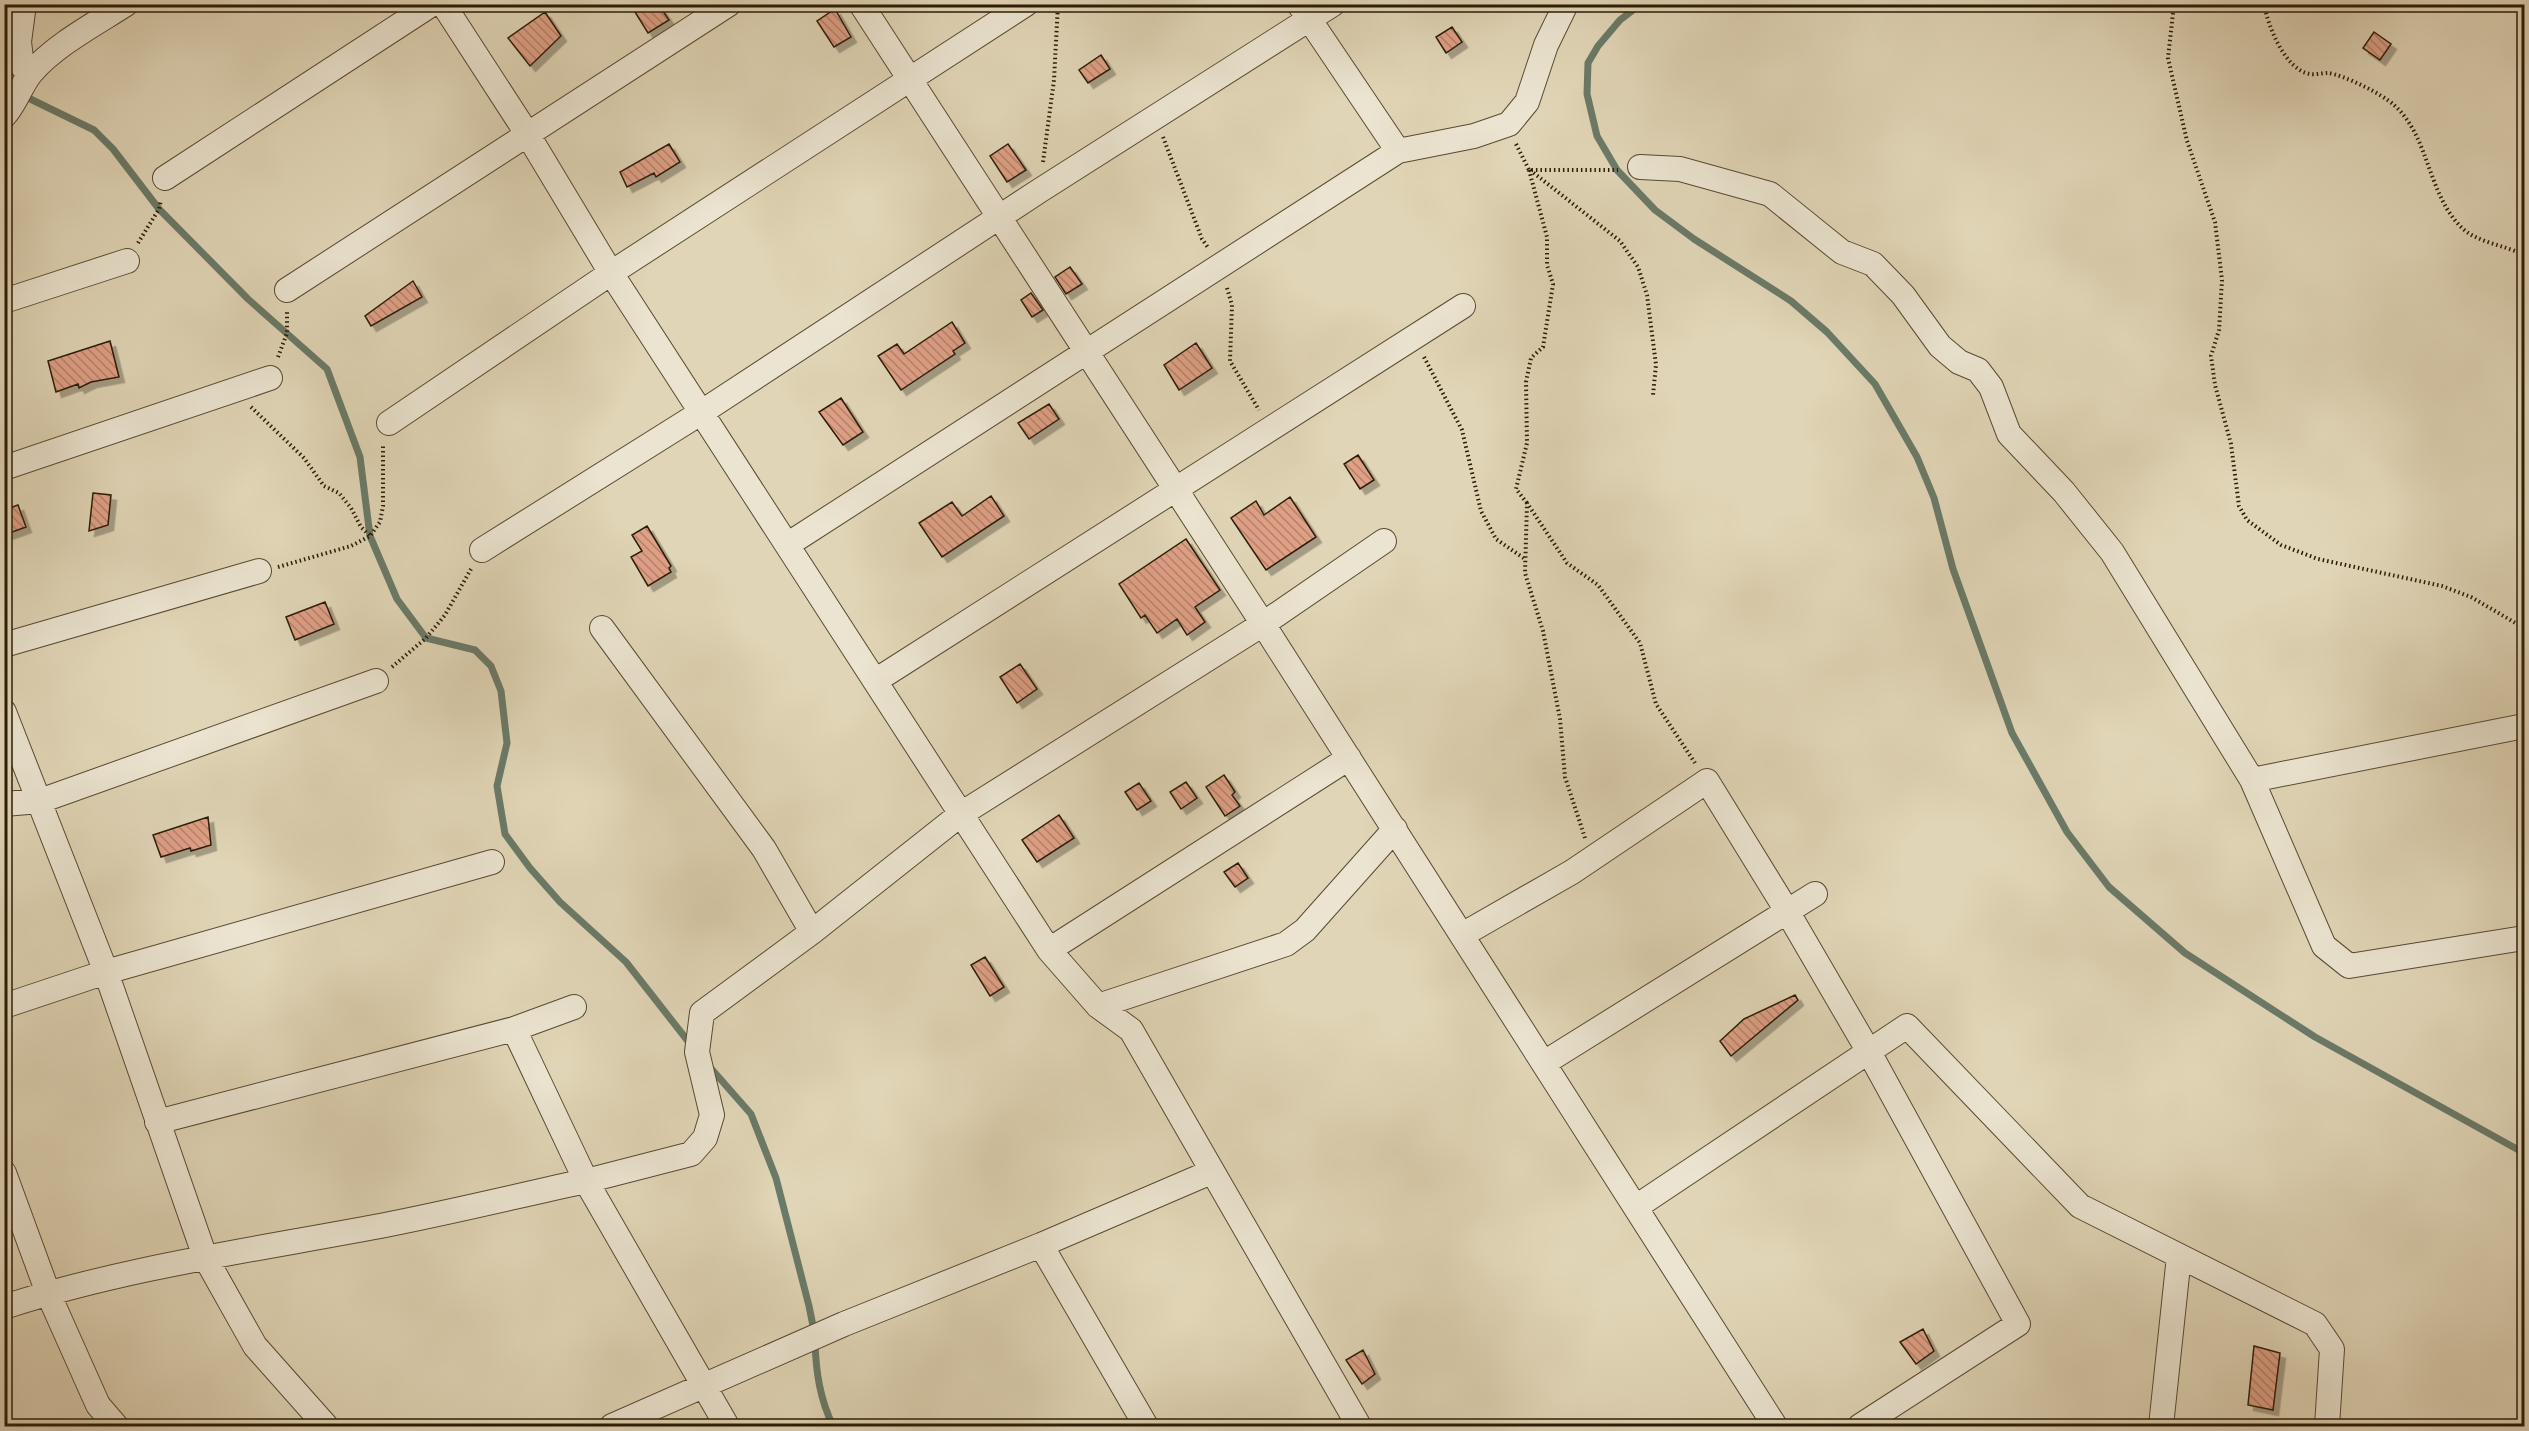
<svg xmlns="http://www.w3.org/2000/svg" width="2529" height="1431" viewBox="0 0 2529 1431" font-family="Alegreya,serif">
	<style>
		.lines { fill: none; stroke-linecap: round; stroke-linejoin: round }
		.stream { stroke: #6a7a68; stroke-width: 7 }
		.building { fill: url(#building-back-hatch); stroke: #2b1c07; stroke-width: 1.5; filter: url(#shadow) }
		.street-casing { stroke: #584a33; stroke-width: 26 }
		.path { stroke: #2b1c07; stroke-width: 4; stroke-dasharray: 1.5 3; stroke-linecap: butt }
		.street { stroke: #ebe4d0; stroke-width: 24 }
	</style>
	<defs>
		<pattern id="building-back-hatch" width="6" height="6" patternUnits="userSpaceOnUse" patternTransform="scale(1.5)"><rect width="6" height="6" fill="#dfa086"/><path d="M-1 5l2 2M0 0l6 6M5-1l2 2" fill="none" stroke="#b5826c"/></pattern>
		<filter id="shadow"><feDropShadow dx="5.5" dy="5.5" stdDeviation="0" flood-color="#0004"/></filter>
	</defs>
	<rect width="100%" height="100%" fill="#e0d5b6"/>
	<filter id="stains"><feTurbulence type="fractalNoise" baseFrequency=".00333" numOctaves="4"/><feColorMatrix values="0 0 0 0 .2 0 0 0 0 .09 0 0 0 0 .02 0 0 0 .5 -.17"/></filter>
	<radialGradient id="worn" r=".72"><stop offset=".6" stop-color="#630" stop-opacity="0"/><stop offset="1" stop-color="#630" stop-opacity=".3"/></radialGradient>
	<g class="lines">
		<path class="stream" d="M 1641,4 L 1620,20 L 1598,46 L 1588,63 L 1587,94 L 1597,136 L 1617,170 L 1655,210 L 1694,239 L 1791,301 L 1827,332 L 1875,384 L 1917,457 L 1934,498 L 1953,569 L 2012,733 L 2067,832 L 2109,887 L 2185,953 L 2315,1037 L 2524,1153
			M 4,81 L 20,94 L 94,130 L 113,149 L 159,209 L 248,299 L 327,369 L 360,457 L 370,536 L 397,599 L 426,638 L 475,650 L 491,666 L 501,691 L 507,743 L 497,786 L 505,834 L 530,868 L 560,902 L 626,962 L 691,1045
			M 708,1065 L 751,1114 L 776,1178 L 809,1306 L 814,1331
			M 815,1342 C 816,1373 820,1399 833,1426"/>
	</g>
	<path class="building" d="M 647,4 L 658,4 L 669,20 L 648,33 L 635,12 Z
		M 835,9 L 851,37 L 834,47 L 817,21 Z
		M 545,12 L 561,36 L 530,66 L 508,38 Z
		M 1452,27 L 1462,42 L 1446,53 L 1436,37 Z
		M 2374,32 L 2391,44 L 2380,60 L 2363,48 Z
		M 1101,55 L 1110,69 L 1088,83 L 1079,70 Z
		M 669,144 L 680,162 L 656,177 L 654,173 L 627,187 L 620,172 Z
		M 1008,144 L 1026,170 L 1007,182 L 990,156 Z
		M 1070,267 L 1082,284 L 1066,294 L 1055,277 Z
		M 413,281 L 422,297 L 371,326 L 365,316 Z
		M 1031,293 L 1043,310 L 1032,317 L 1021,300 Z
		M 952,322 L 965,343 L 953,351 L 955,354 L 901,390 L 878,356 L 897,344 L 904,354 Z
		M 110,341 L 119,377 L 91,382 L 79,388 L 78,384 L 56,392 L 48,361 Z
		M 1196,343 L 1212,368 L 1179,390 L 1164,365 Z
		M 841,398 L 863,432 L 843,445 L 819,412 Z
		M 1049,404 L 1059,419 L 1029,439 L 1018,423 Z
		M 1358,455 L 1374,480 L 1360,489 L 1344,464 Z
		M 93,493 L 111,495 L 108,525 L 89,531 Z
		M 991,496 L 1004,516 L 942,557 L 919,523 L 952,502 L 962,516 Z
		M 1290,497 L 1316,537 L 1266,570 L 1231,518 L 1256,501 L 1264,515 Z
		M 18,505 L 26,527 L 4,535 L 4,510 Z
		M 647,526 L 671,566 L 669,568 L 671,572 L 648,586 L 631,557 L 642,551 L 632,535 Z
		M 1186,539 L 1220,590 L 1195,607 L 1205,622 L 1187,635 L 1177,619 L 1157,633 L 1145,615 L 1141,618 L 1119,584 Z
		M 325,602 L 334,624 L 295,640 L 286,617 Z
		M 1020,664 L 1037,689 L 1017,703 L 1000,677 Z
		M 1224,775 L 1235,792 L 1232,795 L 1240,806 L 1225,816 L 1206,787 Z
		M 1186,782 L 1197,798 L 1181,809 L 1170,792 Z
		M 1139,783 L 1151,801 L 1137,810 L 1125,792 Z
		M 1059,815 L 1074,838 L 1037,862 L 1022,840 Z
		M 208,817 L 211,845 L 191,851 L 190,848 L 161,857 L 153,835 Z
		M 1238,863 L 1248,878 L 1235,887 L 1224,872 Z
		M 985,957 L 1004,987 L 990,996 L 971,965 Z
		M 1795,995 L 1798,1000 L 1731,1056 L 1720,1041 L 1744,1019 Z
		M 1923,1329 L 1934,1351 L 1916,1364 L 1900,1342 Z
		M 2254,1346 L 2280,1353 L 2273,1410 L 2248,1405 Z
		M 1363,1350 L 1375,1374 L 1362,1384 L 1346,1360 Z"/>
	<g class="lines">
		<defs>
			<path id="street" d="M 24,4 L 19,42 L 22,66 L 30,73
				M 443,4 L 528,135 L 611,273 L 1049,950 L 1098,1006 L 1131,1030 L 1359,1426
				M 861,4 L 1263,624 L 1775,1426
				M 1299,4 L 1398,151
				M 4,116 C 16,103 21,85 31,73 C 55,45 95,24 126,4
				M 1640,167 L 1680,169 L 1770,194 L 1842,252 L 1873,264 L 1903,295 L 1940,346 L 1959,362 L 1978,370 L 1991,387 L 2009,434 L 2064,492 L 2112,552 L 2252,780 L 2324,946 L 2349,966 L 2524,938
				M 165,178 L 432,4
				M 287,290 L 729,4
				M 4,301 L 127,261
				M 389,423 L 611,273 L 1026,4
				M 4,468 L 270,378
				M 787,545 L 1398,151 L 1474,136 L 1509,124 L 1527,102 L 1546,45 L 1566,4
				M 482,550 L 702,412 L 1039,191 L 1333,4
				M 602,628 L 764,849 L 812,932
				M 4,645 L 259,571
				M 875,681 L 1463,306
				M 4,712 L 106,972 L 4,1006
				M 2252,780 L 2524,726
				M 4,804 L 40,801 L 376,681
				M 1462,935 L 1572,872 L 1707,781 L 1787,911 L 1869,1052 L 2018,1324 L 1860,1426
				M 1049,950 L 1349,758
				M 1098,1006 L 1286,944 L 1305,930 L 1395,829
				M 514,1029 L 586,1181 L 691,1154 L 705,1138 L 712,1115 L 697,1052 L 702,1013 L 812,932 L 961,814 L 1263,624 L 1384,541
				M 1544,1063 L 1815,894
				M 157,1122 L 514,1029 L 574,1007
				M 4,1173 L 48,1293 L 98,1405 L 116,1426
				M 1636,1207 L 1907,1026 L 2080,1206 L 2315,1324 L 2332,1349 L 2327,1426
				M 1041,1245 L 1146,1426
				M 4,1307 C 130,1266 261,1249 390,1224 C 456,1211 521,1195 586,1181 L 727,1426
				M 326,1426 L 255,1346 L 205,1257 L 106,972 L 492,862
				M 612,1426 L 844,1324 L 1041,1245 L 1211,1172
				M 2161,1426 L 2179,1256"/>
		</defs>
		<use href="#street" class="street-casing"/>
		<path class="path" d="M 2174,4 L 2168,58 L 2187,141 L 2215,222 L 2222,280 L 2219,330 L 2211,356 L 2215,385 L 2231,444 L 2239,506 L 2247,520 L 2281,545 L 2318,559 L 2442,586 L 2471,597 L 2524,628
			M 2264,4 C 2268,26 2285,70 2310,74 C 2315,75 2322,73 2328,73 C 2344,75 2382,94 2394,105 C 2430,137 2427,194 2462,228 C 2478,243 2505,245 2524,255
			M 1163,137 L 1202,239 L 1209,249
			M 1516,144 L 1529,170 L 1618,170
			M 1043,162 L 1054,80 L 1058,4
			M 1530,170 L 1620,241 L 1638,267 L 1647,295 L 1656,365 L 1653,395
			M 138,243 L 159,209 L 161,200
			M 1227,288 L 1232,305 L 1230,361 L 1259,410
			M 278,357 L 287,333 L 287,310
			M 1424,357 L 1462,430 L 1481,511 L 1496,539 L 1525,559
			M 251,407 L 304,458 L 324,486 L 339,493 L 351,508 L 361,527 L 370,536
			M 1527,503 L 1516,489 L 1527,443 L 1526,382 L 1531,358 L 1543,347 L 1553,284 L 1547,265 L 1547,237 L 1529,170
			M 278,567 L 351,546 L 370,536 L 380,522 L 383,506 L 383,444
			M 392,667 L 426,638 L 445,615 L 471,569
			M 1585,838 L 1565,777 L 1560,719 L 1543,631 L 1525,573 L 1527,503 L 1567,563 L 1598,585 L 1640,643 L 1656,704 L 1695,763"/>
		<use href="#street" class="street"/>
	</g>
	<rect width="2529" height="1431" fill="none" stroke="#e0d5b6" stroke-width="24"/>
	<rect x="6" y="6" width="2517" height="1419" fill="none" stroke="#2b1c07" stroke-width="3"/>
	<rect x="12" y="12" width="2505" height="1407" fill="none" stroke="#2b1c07" stroke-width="1.5"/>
	<rect width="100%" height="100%" filter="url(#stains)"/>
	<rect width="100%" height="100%" fill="url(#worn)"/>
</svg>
